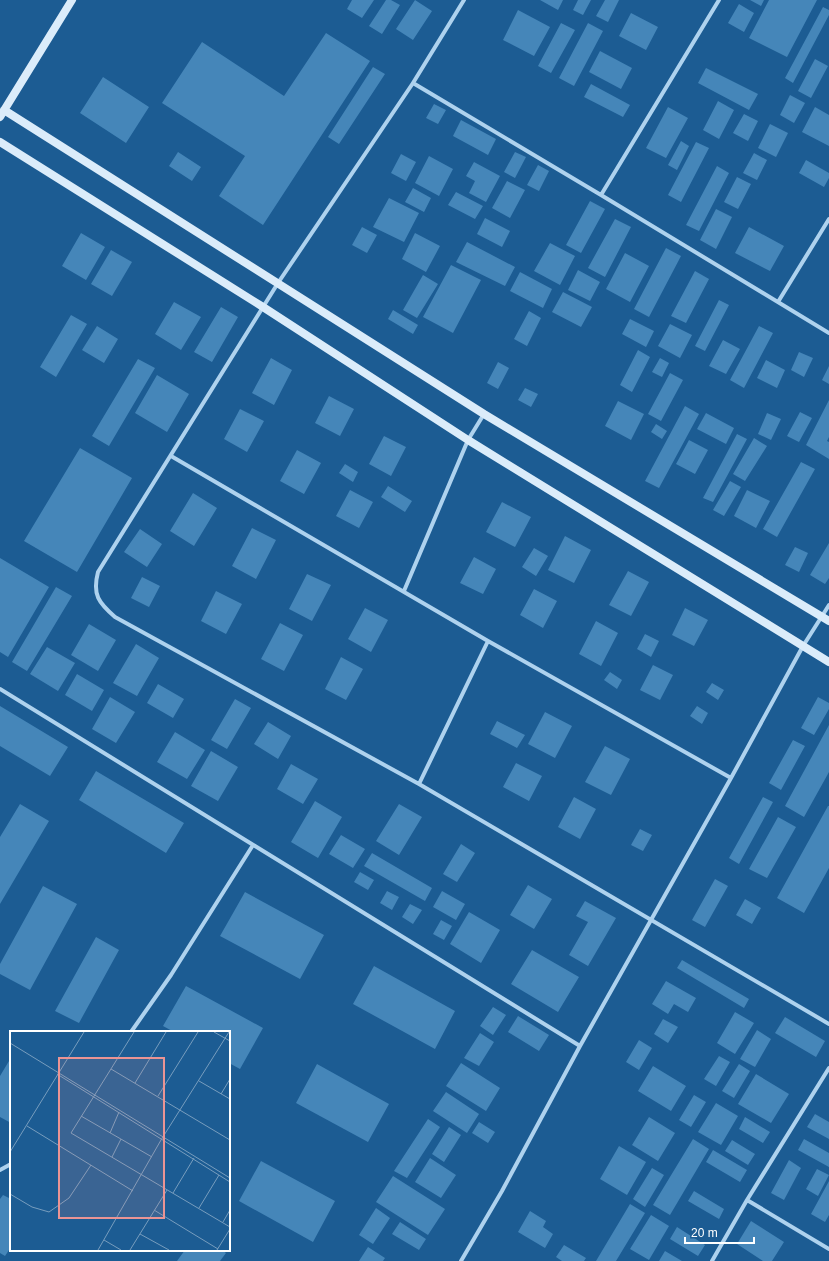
<svg xmlns="http://www.w3.org/2000/svg" width="829" height="1261" viewBox="0 0 829 1261" font-family="Arial,sans-serif">
	<style>
		.building { fill: #4586b9 }
		.lines { fill: none; stroke-linecap: round; stroke-linejoin: round }
		.street { stroke: #aed2ee; stroke-width: 4 }
		.secondary { stroke: #dbecfa; stroke-width: 8 }
		.inset-road { fill: none; stroke: #779dbe; stroke-width: 1 }
		.view { fill: #ea9494; fill-opacity: 0.15; stroke: #ea9494; stroke-width: 2 }
		.inset-edge { fill: none; stroke: #fff; stroke-width: 2 }
	</style>
	<rect width="100%" height="100%" fill="#1c5c93"/>
	<path class="building" d="M 352,0 L 374,0 L 362,18 L 347,9 Z
		M 386,0 L 391,0 L 400,5 L 382,34 L 369,26 Z
		M 415,0 L 432,11 L 413,40 L 396,29 Z
		M 540,0 L 563,0 L 558,10 Z
		M 578,0 L 591,0 L 583,15 L 573,10 Z
		M 605,0 L 619,0 L 608,22 L 596,16 Z
		M 750,0 L 764,0 L 761,6 Z
		M 769,0 L 817,0 L 787,57 L 749,38 Z
		M 739,4 L 754,13 L 744,32 L 728,23 Z
		M 823,7 L 829,10 L 829,15 L 793,83 L 785,78 Z
		M 518,10 L 550,27 L 534,56 L 503,40 Z
		M 631,13 L 658,27 L 646,50 L 619,36 Z
		M 561,23 L 575,30 L 551,73 L 538,66 Z
		M 588,23 L 603,31 L 574,86 L 559,78 Z
		M 326,33 L 370,61 L 263,225 L 219,196 L 245,156 L 162,103 L 202,42 L 284,96 Z
		M 600,51 L 632,68 L 621,89 L 589,72 Z
		M 815,59 L 828,66 L 811,98 L 798,91 Z
		M 373,67 L 385,74 L 339,144 L 328,137 Z
		M 706,68 L 758,94 L 749,110 L 698,83 Z
		M 103,77 L 149,107 L 126,143 L 80,113 Z
		M 591,84 L 630,105 L 623,117 L 584,97 Z
		M 790,95 L 805,103 L 794,123 L 780,115 Z
		M 718,101 L 734,110 L 719,139 L 703,130 Z
		M 434,104 L 446,110 L 438,124 L 426,118 Z
		M 668,107 L 688,118 L 666,158 L 646,148 Z
		M 815,107 L 829,115 L 829,146 L 802,132 Z
		M 744,114 L 758,121 L 748,141 L 733,133 Z
		M 461,120 L 496,139 L 488,155 L 453,136 Z
		M 770,124 L 788,133 L 776,157 L 758,148 Z
		M 681,141 L 689,146 L 677,170 L 668,165 Z
		M 696,142 L 709,148 L 681,202 L 668,195 Z
		M 178,152 L 201,167 L 192,181 L 169,166 Z
		M 515,152 L 526,157 L 515,178 L 504,172 Z
		M 754,153 L 767,160 L 757,180 L 743,173 Z
		M 401,154 L 416,162 L 406,181 L 391,173 Z
		M 429,156 L 453,169 L 439,196 L 415,183 Z
		M 806,160 L 829,173 L 829,178 L 824,187 L 799,173 Z
		M 474,162 L 500,176 L 486,202 L 469,193 L 475,181 L 466,176 Z
		M 538,165 L 549,171 L 539,191 L 527,185 Z
		M 717,166 L 729,173 L 699,231 L 686,225 Z
		M 737,177 L 751,184 L 738,209 L 724,202 Z
		M 507,181 L 525,190 L 510,218 L 492,208 Z
		M 413,188 L 431,198 L 424,212 L 405,202 Z
		M 456,192 L 483,206 L 475,219 L 448,205 Z
		M 389,198 L 419,213 L 404,242 L 373,227 Z
		M 590,201 L 605,209 L 581,253 L 566,245 Z
		M 716,209 L 732,217 L 716,249 L 700,240 Z
		M 485,218 L 510,231 L 502,247 L 477,234 Z
		M 615,219 L 631,227 L 605,277 L 588,268 Z
		M 362,227 L 377,235 L 367,253 L 352,245 Z
		M 749,227 L 784,246 L 770,271 L 735,253 Z
		M 81,233 L 105,247 L 86,280 L 62,266 Z
		M 415,233 L 440,246 L 426,272 L 402,259 Z
		M 467,242 L 515,267 L 505,286 L 456,262 Z
		M 550,243 L 575,256 L 560,285 L 534,271 Z
		M 666,248 L 681,256 L 649,317 L 634,309 Z
		M 111,250 L 132,262 L 112,296 L 91,284 Z
		M 625,253 L 649,266 L 630,302 L 606,289 Z
		M 451,265 L 481,280 L 453,333 L 423,317 Z
		M 578,270 L 600,282 L 590,301 L 568,290 Z
		M 695,271 L 709,279 L 686,323 L 671,316 Z
		M 520,272 L 552,289 L 543,308 L 510,291 Z
		M 423,275 L 438,284 L 417,318 L 403,310 Z
		M 563,292 L 592,307 L 581,327 L 552,312 Z
		M 719,300 L 729,305 L 705,351 L 695,346 Z
		M 174,302 L 201,317 L 181,350 L 155,334 Z
		M 221,307 L 238,317 L 212,362 L 194,352 Z
		M 393,310 L 418,325 L 413,334 L 388,319 Z
		M 529,311 L 541,318 L 527,346 L 514,339 Z
		M 71,315 L 87,324 L 56,377 L 40,367 Z
		M 630,319 L 654,331 L 646,347 L 622,334 Z
		M 670,324 L 692,335 L 680,358 L 658,346 Z
		M 97,326 L 118,339 L 104,363 L 82,350 Z
		M 759,326 L 773,333 L 744,388 L 730,380 Z
		M 723,340 L 740,349 L 726,374 L 709,366 Z
		M 638,350 L 650,357 L 632,392 L 620,385 Z
		M 799,352 L 813,358 L 804,377 L 791,370 Z
		M 271,358 L 292,370 L 274,405 L 252,393 Z
		M 660,358 L 669,363 L 662,377 L 652,372 Z
		M 138,359 L 155,368 L 109,446 L 92,436 Z
		M 766,360 L 785,370 L 777,388 L 757,378 Z
		M 498,362 L 509,368 L 498,389 L 487,383 Z
		M 829,366 L 829,384 L 822,380 Z
		M 670,373 L 683,380 L 661,421 L 648,414 Z
		M 157,375 L 189,394 L 167,432 L 135,413 Z
		M 525,388 L 538,394 L 531,407 L 518,400 Z
		M 329,396 L 354,409 L 340,436 L 315,423 Z
		M 829,400 L 829,437 L 827,441 L 829,442 L 829,459 L 806,445 Z
		M 618,401 L 644,414 L 631,440 L 605,426 Z
		M 685,406 L 699,414 L 659,488 L 645,481 Z
		M 240,409 L 264,421 L 247,452 L 224,439 Z
		M 800,412 L 812,418 L 799,442 L 787,436 Z
		M 706,413 L 734,428 L 726,444 L 697,429 Z
		M 767,413 L 781,419 L 771,440 L 758,434 Z
		M 656,424 L 667,431 L 662,439 L 651,432 Z
		M 737,434 L 747,439 L 713,502 L 703,498 Z
		M 384,436 L 406,447 L 391,476 L 369,464 Z
		M 754,438 L 767,446 L 745,481 L 733,474 Z
		M 689,440 L 708,450 L 695,474 L 676,464 Z
		M 80,448 L 132,478 L 77,572 L 24,541 Z
		M 297,450 L 321,463 L 304,494 L 280,481 Z
		M 801,462 L 815,469 L 777,537 L 763,529 Z
		M 345,464 L 358,472 L 353,482 L 339,473 Z
		M 730,481 L 741,487 L 724,516 L 713,510 Z
		M 388,486 L 412,501 L 405,512 L 381,497 Z
		M 350,490 L 373,502 L 359,528 L 336,516 Z
		M 747,490 L 770,501 L 756,528 L 734,516 Z
		M 193,493 L 217,508 L 194,546 L 170,531 Z
		M 502,502 L 531,517 L 515,547 L 486,532 Z
		M 252,528 L 276,540 L 256,579 L 232,566 Z
		M 140,529 L 162,544 L 147,567 L 124,552 Z
		M 565,536 L 591,550 L 574,583 L 548,570 Z
		M 829,543 L 829,578 L 825,584 L 810,575 Z
		M 795,547 L 808,553 L 799,572 L 785,565 Z
		M 534,548 L 548,556 L 536,576 L 522,567 Z
		M 474,557 L 496,569 L 483,594 L 460,583 Z
		M 0,558 L 49,587 L 8,657 L 0,652 Z
		M 628,571 L 649,582 L 631,616 L 609,605 Z
		M 307,574 L 331,585 L 312,621 L 289,609 Z
		M 142,577 L 160,586 L 149,607 L 131,598 Z
		M 56,587 L 72,596 L 27,671 L 12,662 Z
		M 534,589 L 557,601 L 543,628 L 520,615 Z
		M 216,591 L 242,604 L 226,634 L 201,621 Z
		M 365,608 L 388,620 L 371,652 L 348,639 Z
		M 685,608 L 708,620 L 694,646 L 672,635 Z
		M 596,621 L 618,633 L 601,666 L 579,654 Z
		M 280,623 L 303,635 L 284,671 L 261,659 Z
		M 89,624 L 116,640 L 98,671 L 71,655 Z
		M 645,634 L 659,641 L 651,657 L 637,649 Z
		M 136,644 L 159,658 L 137,696 L 113,683 Z
		M 47,647 L 75,663 L 58,691 L 30,674 Z
		M 341,657 L 363,669 L 346,700 L 325,689 Z
		M 653,665 L 673,675 L 660,700 L 640,690 Z
		M 610,672 L 622,680 L 617,689 L 604,680 Z
		M 77,674 L 104,690 L 92,711 L 65,695 Z
		M 712,683 L 724,690 L 718,700 L 706,692 Z
		M 158,684 L 184,699 L 173,718 L 147,703 Z
		M 110,697 L 135,712 L 116,743 L 92,729 Z
		M 818,697 L 829,703 L 829,709 L 814,735 L 801,728 Z
		M 235,699 L 251,708 L 227,749 L 211,740 Z
		M 0,706 L 68,747 L 50,776 L 0,746 Z
		M 697,706 L 708,713 L 702,724 L 690,716 Z
		M 545,712 L 572,726 L 555,758 L 528,744 Z
		M 497,721 L 525,735 L 517,748 L 490,734 Z
		M 268,722 L 291,736 L 278,759 L 254,744 Z
		M 829,725 L 829,772 L 804,817 L 785,806 Z
		M 175,732 L 205,750 L 187,779 L 157,762 Z
		M 793,740 L 805,746 L 781,790 L 769,783 Z
		M 605,746 L 630,759 L 611,795 L 585,782 Z
		M 211,751 L 238,767 L 218,801 L 191,786 Z
		M 516,763 L 542,776 L 529,801 L 503,787 Z
		M 291,764 L 318,779 L 303,804 L 277,789 Z
		M 96,771 L 184,823 L 166,853 L 79,800 Z
		M 574,797 L 596,809 L 580,839 L 558,827 Z
		M 763,797 L 773,802 L 739,864 L 729,858 Z
		M 315,801 L 342,817 L 318,858 L 291,842 Z
		M 20,804 L 49,821 L 0,904 L 0,837 Z
		M 399,804 L 422,817 L 399,855 L 376,841 Z
		M 828,806 L 829,806 L 829,868 L 804,913 L 777,898 Z
		M 778,817 L 796,827 L 767,878 L 749,869 Z
		M 640,829 L 652,835 L 643,851 L 631,845 Z
		M 341,835 L 365,849 L 353,868 L 329,854 Z
		M 461,844 L 475,853 L 457,882 L 443,874 Z
		M 372,853 L 432,888 L 425,901 L 364,866 Z
		M 360,872 L 374,880 L 368,890 L 354,882 Z
		M 715,879 L 728,886 L 705,927 L 692,920 Z
		M 528,885 L 552,899 L 534,929 L 510,915 Z
		M 43,886 L 77,904 L 30,990 L 0,974 L 0,964 Z
		M 387,891 L 399,897 L 392,910 L 380,903 Z
		M 442,891 L 465,904 L 456,920 L 433,907 Z
		M 245,892 L 324,935 L 300,979 L 220,936 Z
		M 745,899 L 761,908 L 752,924 L 736,915 Z
		M 585,901 L 616,918 L 588,966 L 569,955 L 588,922 L 576,916 Z
		M 410,904 L 422,910 L 413,924 L 402,917 Z
		M 469,912 L 500,930 L 481,963 L 450,944 Z
		M 441,920 L 452,926 L 444,940 L 433,934 Z
		M 96,937 L 119,950 L 79,1023 L 55,1011 Z
		M 532,950 L 579,977 L 558,1012 L 511,984 Z
		M 682,960 L 749,999 L 744,1008 L 677,968 Z
		M 374,966 L 455,1011 L 435,1049 L 353,1004 Z
		M 666,981 L 696,998 L 688,1012 L 674,1004 L 668,1014 L 652,1004 Z
		M 186,986 L 263,1028 L 240,1069 L 229,1063 L 229,1032 L 174,1032 L 163,1026 Z
		M 493,1007 L 506,1015 L 493,1035 L 480,1026 Z
		M 735,1012 L 754,1023 L 735,1054 L 717,1043 Z
		M 518,1016 L 549,1035 L 539,1051 L 508,1032 Z
		M 785,1017 L 825,1041 L 816,1057 L 775,1033 Z
		M 663,1019 L 678,1027 L 668,1043 L 654,1034 Z
		M 757,1030 L 771,1039 L 755,1067 L 740,1059 Z
		M 480,1033 L 494,1042 L 479,1066 L 464,1058 Z
		M 639,1040 L 652,1048 L 639,1070 L 626,1062 Z
		M 719,1056 L 730,1062 L 716,1086 L 704,1079 Z
		M 9,1061 L 11,1062 L 11,1123 L 0,1117 L 0,1076 Z
		M 461,1063 L 500,1088 L 486,1111 L 446,1086 Z
		M 317,1064 L 389,1104 L 368,1142 L 296,1103 Z
		M 739,1064 L 750,1071 L 734,1098 L 722,1091 Z
		M 653,1066 L 686,1086 L 671,1111 L 638,1091 Z
		M 756,1074 L 789,1094 L 771,1123 L 738,1104 Z
		M 446,1092 L 479,1114 L 467,1133 L 433,1111 Z
		M 694,1095 L 706,1102 L 691,1127 L 679,1120 Z
		M 716,1103 L 738,1116 L 721,1145 L 698,1132 Z
		M 815,1114 L 829,1122 L 829,1139 L 807,1127 Z
		M 649,1117 L 675,1133 L 658,1161 L 632,1145 Z
		M 745,1117 L 770,1132 L 763,1143 L 739,1129 Z
		M 428,1119 L 440,1127 L 407,1178 L 394,1171 Z
		M 479,1122 L 495,1132 L 488,1143 L 472,1133 Z
		M 449,1127 L 461,1135 L 444,1162 L 432,1154 Z
		M 693,1139 L 709,1149 L 670,1215 L 653,1205 Z
		M 804,1139 L 829,1153 L 829,1167 L 798,1150 Z
		M 732,1140 L 755,1154 L 748,1165 L 725,1151 Z
		M 619,1146 L 646,1162 L 627,1195 L 600,1179 Z
		M 713,1150 L 747,1170 L 740,1182 L 706,1162 Z
		M 430,1158 L 456,1175 L 441,1198 L 415,1182 Z
		M 789,1160 L 801,1168 L 784,1200 L 771,1193 Z
		M 261,1161 L 335,1201 L 313,1242 L 239,1201 Z
		M 652,1168 L 664,1175 L 645,1207 L 633,1199 Z
		M 817,1169 L 829,1175 L 818,1196 L 806,1189 Z
		M 393,1176 L 445,1209 L 428,1235 L 376,1202 Z
		M 829,1181 L 829,1215 L 825,1222 L 811,1214 Z
		M 694,1191 L 724,1209 L 719,1219 L 688,1201 Z
		M 3,1195 L 11,1199 L 11,1247 L 5,1256 L 0,1253 L 0,1199 Z
		M 630,1204 L 645,1213 L 616,1261 L 596,1261 Z
		M 376,1208 L 390,1218 L 373,1244 L 359,1235 Z
		M 530,1211 L 546,1221 L 543,1227 L 553,1234 L 545,1248 L 518,1232 Z
		M 651,1215 L 669,1226 L 649,1260 L 630,1249 Z
		M 751,1221 L 784,1242 L 772,1261 L 763,1261 L 737,1244 Z
		M 400,1222 L 426,1239 L 419,1250 L 392,1234 Z
		M 677,1227 L 705,1245 L 698,1256 L 670,1239 Z
		M 564,1245 L 586,1258 L 584,1261 L 562,1261 L 556,1257 Z
		M 368,1247 L 385,1258 L 383,1261 L 359,1261 Z
		M 185,1250 L 222,1250 L 226,1253 L 220,1261 L 177,1261 Z
		M 665,1251 L 682,1261 L 659,1261 Z"/>
	<g class="lines">
		<path class="street" d="M 464,0 L 413,83 L 278,283 L 98,572 C 92,595 99,603 115,617 L 419,784 L 829,1024
			M 413,83 L 601,195 L 829,333
			M 601,195 L 719,0
			M 778,302 L 829,219
			M 171,456 L 488,641 L 731,778
			M 404,591 L 468,440 L 484,414
			M 0,689 L 580,1046
			M 419,784 L 488,641
			M 131,1032 L 171,975 L 253,845
			M 0,1170 L 11,1164
			M 747,1200 L 829,1249
			M 461,1261 L 502,1191 L 580,1046 L 731,778 L 803,646 L 829,605
			M 712,1261 L 747,1200 L 829,1068"/>
		<path class="secondary" d="M 4,110 L 484,414 L 829,621
			M 0,117 L 72,0
			M 0,142 L 263,307 L 468,440 L 829,662"/>
	</g>
	<g transform="translate(10 1031)">
		<rect width="220" height="220" fill="#1c5c93"/>
		<path class="inset-road" d="M 124,1 L 61,102 L 220,196M 204,1 L 220,10M 0,12 L 220,147M 101,38 L 220,109M 47,43 L 220,151M 189,50 L 220,68M 125,52 L 156,1M 211,63 L 220,48M 148,65 L 188,1M 71,85 L 142,126M 17,95 L 123,160M 100,102 L 109,81M 0,121 L 74,1M 102,126 L 111,108M 163,162 L 184,127M 0,163 L 22,176 L 39,181 L 59,167 L 81,134M 189,177 L 209,144M 144,179 L 208,218M 213,191 L 220,179M 130,203 L 159,219M 94,209 L 111,219M 88,219 L 151,109 L 219,1M 120,219 L 157,159M 207,219 L 220,198"/>
		<path class="view" d="M 49,27 L 154,27 L 154,187 L 49,187 Z"/>
		<rect width="220" height="220" class="inset-edge"/>
	</g>
	<path d="M685 1237v6h69v-6" fill="none" stroke="#ffffff" stroke-width="2"/>
	<text x="691" y="1237" font-size="12" fill="#ffffff" stroke="#1c5c93" stroke-width="3" paint-order="stroke">20 m</text>
</svg>
